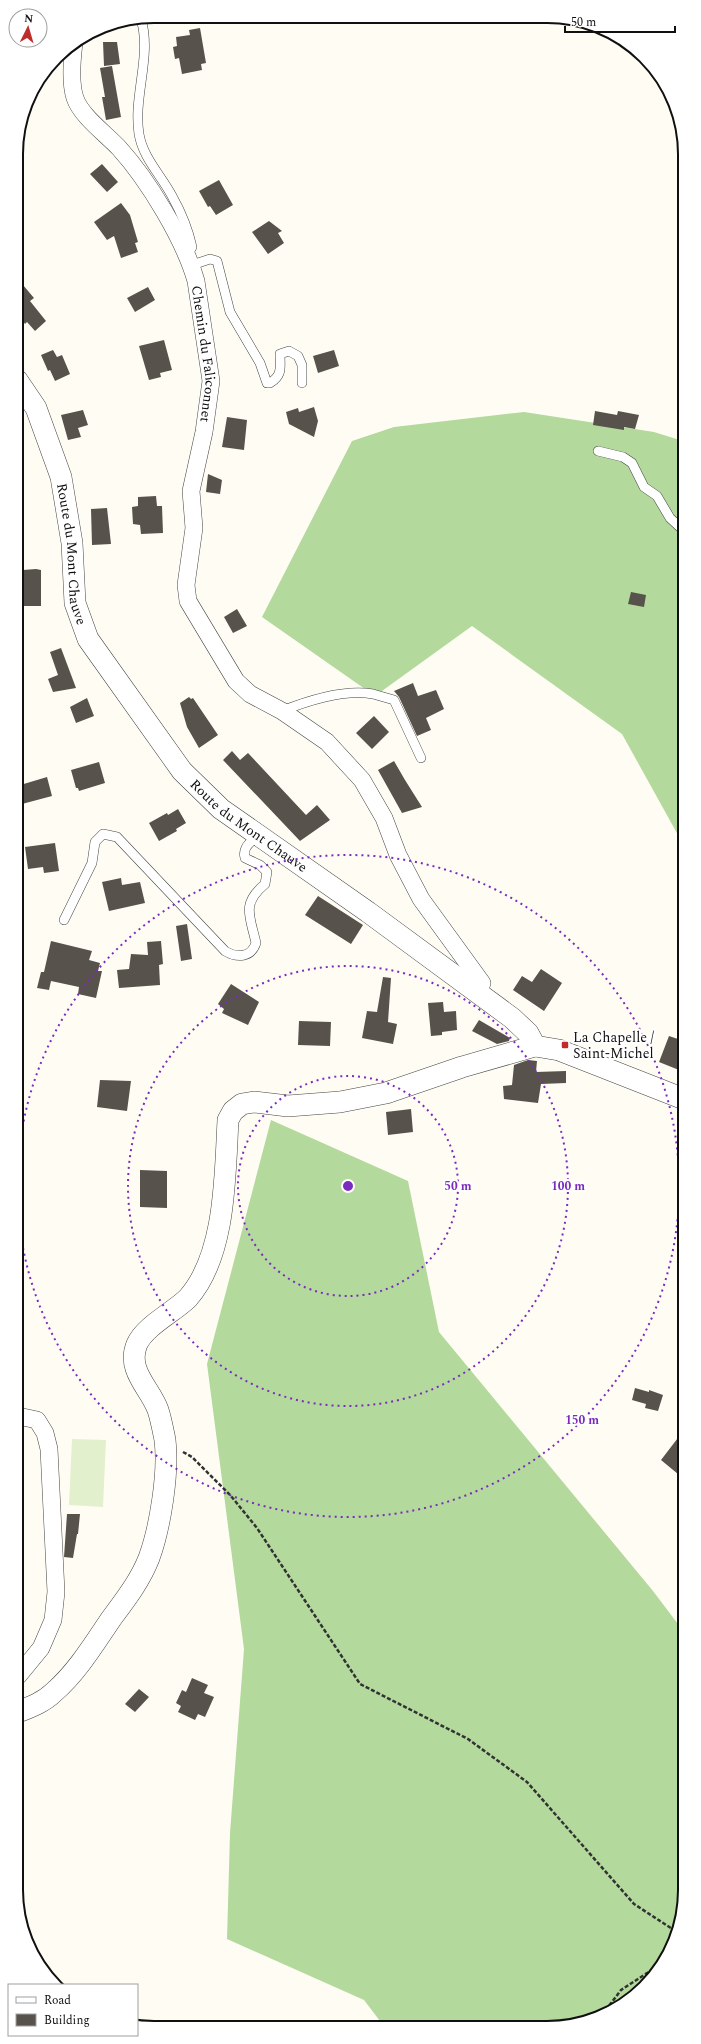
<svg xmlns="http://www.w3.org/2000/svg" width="701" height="2044" viewBox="0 0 701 2044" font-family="Spectral,serif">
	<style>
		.forest { fill: #b3d99c }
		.pitch { fill: #e2f0ce }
		.building { fill: #58524c }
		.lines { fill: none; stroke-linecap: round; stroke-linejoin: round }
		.service-casing { stroke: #434343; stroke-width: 10 }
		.minor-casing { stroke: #434343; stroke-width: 18 }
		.tertiary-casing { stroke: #434343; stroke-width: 22 }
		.path { stroke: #323232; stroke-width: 2.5; stroke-dasharray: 4 2; stroke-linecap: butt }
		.service { stroke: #fff; stroke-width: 9 }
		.minor { stroke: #fff; stroke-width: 17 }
		.tertiary { stroke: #fff; stroke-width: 21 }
		.ring { fill: none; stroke: #7b2cbf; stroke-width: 2; stroke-dasharray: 2 4 }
		.poi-dot { fill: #bd2d2a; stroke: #fff; stroke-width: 1.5 }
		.labels { text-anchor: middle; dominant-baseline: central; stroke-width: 4; stroke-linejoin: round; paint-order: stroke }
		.street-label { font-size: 14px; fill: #101010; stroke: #fff }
		.poi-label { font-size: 14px; fill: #101010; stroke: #fff; text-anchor: start }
		.rim { fill: none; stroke: #101010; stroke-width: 2 }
		.centre { fill: #7b2cbf; stroke: #fff; stroke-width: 2 }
		.ring-label { font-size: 12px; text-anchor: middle; font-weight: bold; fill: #7b2cbf; stroke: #fff; stroke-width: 4; stroke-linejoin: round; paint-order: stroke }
	</style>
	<rect width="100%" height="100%" fill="#fffdf3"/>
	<path class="forest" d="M 524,412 L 654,432 L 683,441 L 683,844 L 622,734 L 472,626 L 375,696 L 262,617 L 352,441 L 394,427 Z
		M 271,1120 L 408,1181 L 439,1332 L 653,1591 L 684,1632 L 685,1899 L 675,1943 L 651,1981 L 616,2009 L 574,2025 L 383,2025 L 364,2000 L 227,1939 L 230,1833 L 244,1649 L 207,1364 Z"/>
	<path class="pitch" d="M 72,1439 L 106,1440 L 103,1507 L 69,1505 Z"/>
	<path class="building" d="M 200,28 L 206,63 L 201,64 L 202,70 L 182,74 L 179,58 L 175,59 L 173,47 L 177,46 L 176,37 L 190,35 L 189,30 Z
		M 103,42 L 117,42 L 120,64 L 104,66 Z
		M 112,66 L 121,117 L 106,120 L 102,97 L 105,97 L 100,68 Z
		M 102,164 L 118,182 L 107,192 L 90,174 Z
		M 219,180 L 233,205 L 216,215 L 210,206 L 208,207 L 199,191 Z
		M 121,203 L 130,215 L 138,242 L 135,243 L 138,252 L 121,258 L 114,236 L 107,240 L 94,222 Z
		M 269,221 L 282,231 L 278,233 L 284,243 L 268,254 L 252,232 Z
		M 23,285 L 34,298 L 30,301 L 46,321 L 35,331 L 27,322 L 25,324 L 17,313 L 17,289 Z
		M 148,287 L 155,300 L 135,312 L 127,298 Z
		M 164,340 L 172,370 L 160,373 L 161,377 L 149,380 L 139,346 Z
		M 53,350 L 57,357 L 62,355 L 70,374 L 55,381 L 50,370 L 48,371 L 41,355 Z
		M 334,350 L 339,366 L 318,373 L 313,356 Z
		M 314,407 L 318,421 L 314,437 L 289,424 L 286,412 L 298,408 L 299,412 Z
		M 83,410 L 88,425 L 78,428 L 81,437 L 68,440 L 61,415 Z
		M 595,411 L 617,415 L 618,411 L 639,415 L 635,429 L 624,427 L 624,430 L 593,425 Z
		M 227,417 L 247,420 L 244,450 L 222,447 Z
		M 208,474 L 222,480 L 220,494 L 206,492 Z
		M 156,496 L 157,506 L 162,506 L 163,533 L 141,534 L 140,525 L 133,524 L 132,507 L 138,506 L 138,497 Z
		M 107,508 L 111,544 L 92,545 L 91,509 Z
		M 36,569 L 41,570 L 41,606 L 18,606 L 19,584 L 23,584 L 23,570 Z
		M 631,592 L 646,595 L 644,607 L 628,604 Z
		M 237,609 L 247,626 L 233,633 L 224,617 Z
		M 61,648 L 76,688 L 53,692 L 48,679 L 58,675 L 50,652 Z
		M 413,683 L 418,696 L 436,690 L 444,709 L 426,718 L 431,730 L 417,736 L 399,697 L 394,691 Z
		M 189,697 L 191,699 L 193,698 L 218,735 L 199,748 L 187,727 L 180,703 Z
		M 87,698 L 94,716 L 76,723 L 70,707 Z
		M 374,716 L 389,732 L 372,749 L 356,733 Z
		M 232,751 L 240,760 L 248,753 L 306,815 L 317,805 L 330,820 L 300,841 L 223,760 Z
		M 394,761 L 405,780 L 422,807 L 402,813 L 378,770 Z
		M 99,762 L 105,783 L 79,791 L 78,788 L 76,788 L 71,770 Z
		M 47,777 L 52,796 L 22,804 L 17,786 Z
		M 178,809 L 186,823 L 176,829 L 177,831 L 159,841 L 149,823 L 167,813 L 168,815 Z
		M 55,843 L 59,871 L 44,873 L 43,867 L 28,869 L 25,847 Z
		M 121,878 L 122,885 L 140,882 L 145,903 L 109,911 L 102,882 Z
		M 318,896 L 363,925 L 351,944 L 305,915 Z
		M 187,924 L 192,959 L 181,961 L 176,926 Z
		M 51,941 L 92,951 L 89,960 L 100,963 L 98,971 L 102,971 L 96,998 L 78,994 L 79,987 L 51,981 L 49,990 L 37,988 L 41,972 L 44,972 Z
		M 161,941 L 163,964 L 159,965 L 160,985 L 119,988 L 117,970 L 129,969 L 131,954 L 148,955 L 147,942 Z
		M 541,969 L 562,983 L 544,1011 L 513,990 L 522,976 L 532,982 Z
		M 383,977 L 391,978 L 388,1022 L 397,1024 L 393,1044 L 362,1038 L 367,1011 L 377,1012 Z
		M 231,984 L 259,1002 L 248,1025 L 222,1013 L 224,1009 L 218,1004 Z
		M 443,1002 L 444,1012 L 456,1011 L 457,1030 L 442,1032 L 442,1035 L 431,1036 L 428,1003 Z
		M 479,1020 L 510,1038 L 509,1041 L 497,1044 L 472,1031 Z
		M 299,1021 L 331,1022 L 330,1046 L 298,1045 Z
		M 669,1036 L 684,1041 L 684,1072 L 659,1062 Z
		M 528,1060 L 537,1061 L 536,1072 L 566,1071 L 566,1083 L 541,1084 L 538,1103 L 504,1099 L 503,1086 L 512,1085 L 514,1065 Z
		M 100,1080 L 131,1081 L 127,1111 L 97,1107 Z
		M 411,1109 L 413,1132 L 388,1135 L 386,1112 Z
		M 140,1170 L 167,1171 L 167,1208 L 140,1207 Z
		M 635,1388 L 649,1392 L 649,1390 L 663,1395 L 658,1411 L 645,1408 L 646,1404 L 632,1400 Z
		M 684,1430 L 684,1479 L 661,1460 Z
		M 67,1514 L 80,1514 L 78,1534 L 77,1534 L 73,1558 L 64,1557 Z
		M 192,1678 L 208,1685 L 204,1693 L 214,1697 L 205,1717 L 198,1714 L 195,1720 L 178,1712 L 181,1706 L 176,1703 L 182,1690 L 186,1692 Z
		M 139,1689 L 149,1697 L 135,1712 L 125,1704 Z"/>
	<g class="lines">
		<defs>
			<path id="service" d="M 141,19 C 152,56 133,96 139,134 C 143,158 161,175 172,196 C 181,212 188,229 192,247 L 187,255
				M 192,265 L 210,259 L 217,261 L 230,312 L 260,363 L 267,383 L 270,383 C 283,375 280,367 280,354 L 289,351 L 298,356 L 302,365 L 302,383
				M 598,451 L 623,457 L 632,463 L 644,487 L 657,496 L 670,518 L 683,530
				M 282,711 C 307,701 345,689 373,694 C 380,696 387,698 394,700 L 421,758
				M 64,920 L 92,863 L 95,842 L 103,834 L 117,837 L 225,951 C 237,958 251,958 256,943 C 250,916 241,904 265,884 L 267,872 L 260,865 L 245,858 C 242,847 251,842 258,835"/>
			<g id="minor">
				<path id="s1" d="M 74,43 C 72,59 70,83 75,98 C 81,116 106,134 119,148 C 148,180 184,239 196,281 L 211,381 L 204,432 L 191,491 L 194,528 L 186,585 L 188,601 L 236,681 L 250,694 L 282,711 L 327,742 L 362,780 L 384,818 L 398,855 L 421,899 L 482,983 L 479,992"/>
				<path d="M 18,1416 L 37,1420 L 45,1433 L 49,1449 L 56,1592 L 53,1620 L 41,1648 L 18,1676"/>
			</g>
			<g id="tertiary">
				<path id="s2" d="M 17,380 L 36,408 L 61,477 L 72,543 L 75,603 L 88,639 L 182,771 L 221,809 L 368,912 L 512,1018 L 528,1033 L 535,1046"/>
				<path d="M 18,1712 C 31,1707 44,1702 54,1692 C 77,1672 94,1644 111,1619 C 125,1600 140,1581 149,1558 C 160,1528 169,1473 165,1440 C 163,1430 161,1419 158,1410 C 150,1388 126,1370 137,1344 C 145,1326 174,1312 188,1298 C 226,1255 225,1175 228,1120 L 233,1111 L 242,1104 L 254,1102 L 288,1106 L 340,1102 L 386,1093 L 462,1067 L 535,1046 L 559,1050 L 684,1099"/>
			</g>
		</defs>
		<use href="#service" class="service-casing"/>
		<use href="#minor" class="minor-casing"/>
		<use href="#tertiary" class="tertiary-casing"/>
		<path class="path" d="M 183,1452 L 192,1457 L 231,1496 L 257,1528 L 360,1684 L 468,1739 L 527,1782 L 634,1904 L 677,1932
			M 602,2015 L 621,1990 L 661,1964"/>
		<use href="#service" class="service"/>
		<use href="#minor" class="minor"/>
		<use href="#tertiary" class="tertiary"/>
	</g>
	<g class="ring">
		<circle cx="348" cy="1186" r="110"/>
		<circle cx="348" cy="1186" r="220"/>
		<path d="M18 1163A331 331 0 1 1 18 1209"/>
	</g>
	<rect class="poi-dot" x="561" y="1041" width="8" height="8" rx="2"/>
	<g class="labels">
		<g class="street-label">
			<text stroke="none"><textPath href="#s1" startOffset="351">Chemin du Faliconnet</textPath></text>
			<text stroke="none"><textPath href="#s2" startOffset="185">Route du Mont Chauve</textPath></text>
			<text stroke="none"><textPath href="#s2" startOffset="521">Route du Mont Chauve</textPath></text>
		</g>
		<g class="poi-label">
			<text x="573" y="1037">La Chapelle /<tspan x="573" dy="16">Saint-Michel</tspan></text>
		</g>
	</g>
	<path d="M0 0H701V2044H0ZM154 23H547A131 131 0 0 1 678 154V1890A131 131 0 0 1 547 2021H154A131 131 0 0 1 23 1890V154A131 131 0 0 1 154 23Z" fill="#fff" fill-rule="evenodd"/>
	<path class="rim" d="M154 23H547A131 131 0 0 1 678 154V1890A131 131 0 0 1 547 2021H154A131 131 0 0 1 23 1890V154A131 131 0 0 1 154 23Z"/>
	<circle cx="348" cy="1186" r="6" class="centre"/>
	<g class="ring-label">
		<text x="458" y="1190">50 m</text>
		<text x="568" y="1190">100 m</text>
		<text x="582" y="1424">150 m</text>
	</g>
	<rect x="8" y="1984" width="130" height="52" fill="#ffffff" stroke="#9f9f9f"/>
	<rect x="16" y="1997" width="20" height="6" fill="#ffffff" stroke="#9f9f9f"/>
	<text x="44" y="2004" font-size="12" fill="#101010">Road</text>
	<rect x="16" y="2014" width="20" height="12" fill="#58524c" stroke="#9f9f9f"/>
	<text x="44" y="2024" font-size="12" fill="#101010">Building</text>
	<g transform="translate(28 28) rotate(5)"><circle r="19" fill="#ffffff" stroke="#9f9f9f"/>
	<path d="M0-3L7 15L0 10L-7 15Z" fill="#bd2d2a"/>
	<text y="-6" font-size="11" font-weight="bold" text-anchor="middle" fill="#101010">N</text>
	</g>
	<path d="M565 26v6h110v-6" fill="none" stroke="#101010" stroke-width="2"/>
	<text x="571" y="26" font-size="12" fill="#101010" stroke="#ffffff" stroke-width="3" paint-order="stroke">50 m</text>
</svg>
